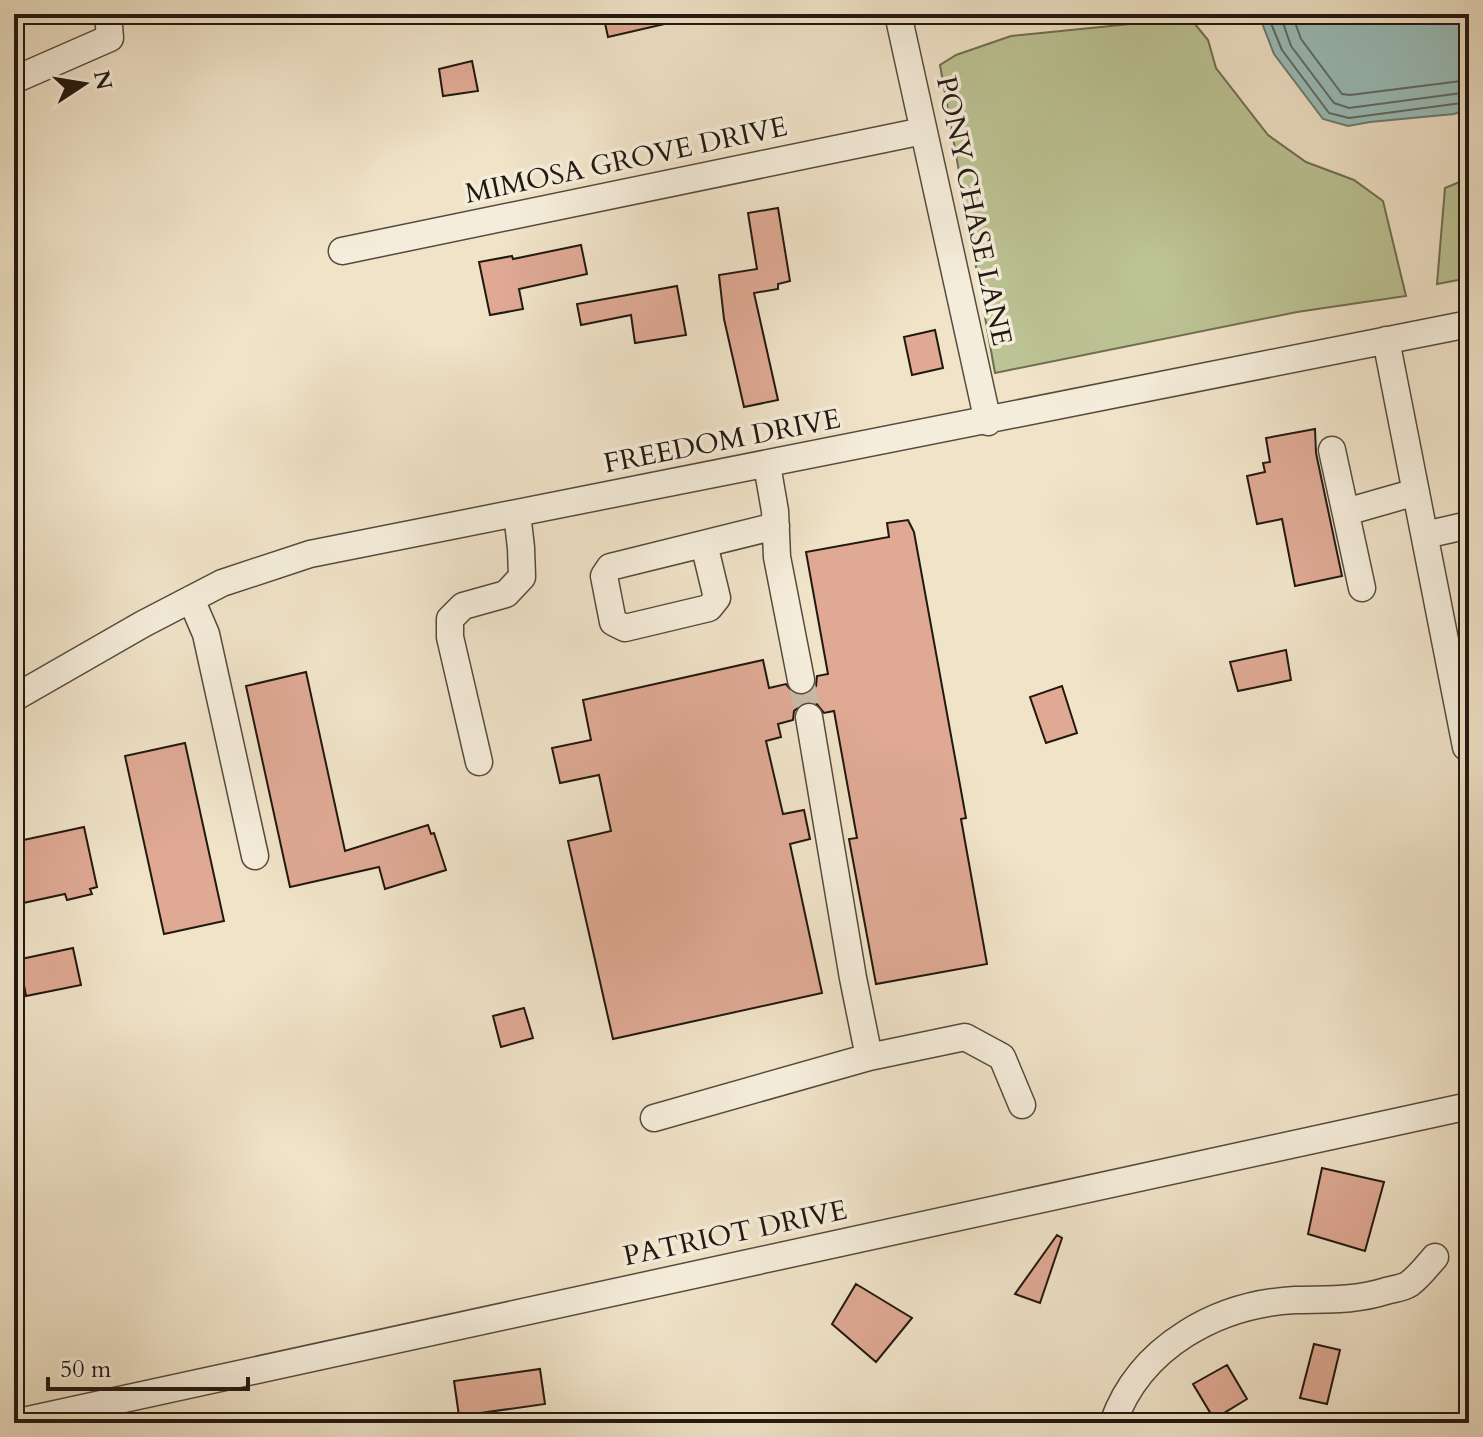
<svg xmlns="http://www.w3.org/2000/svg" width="1483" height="1437" viewBox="0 0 1483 1437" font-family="Cardo,serif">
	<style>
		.green { fill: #bcc394; stroke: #6f6e52; stroke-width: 2 }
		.water { fill: #9abeba; stroke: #6a7c76; stroke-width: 2 }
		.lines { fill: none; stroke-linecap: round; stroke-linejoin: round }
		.shore { stroke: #5e6b65; stroke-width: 2 }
		.building { fill: #dfa994; stroke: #221810; stroke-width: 2 }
		.minor-tunnel { stroke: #c7baa3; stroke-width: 26; stroke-dasharray: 26 13; stroke-linecap: butt }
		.minor-casing { stroke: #564b3e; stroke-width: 29 }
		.minor { stroke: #f5eddb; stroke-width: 26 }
		.labels { text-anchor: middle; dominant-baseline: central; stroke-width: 7; stroke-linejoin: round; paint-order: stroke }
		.street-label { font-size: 28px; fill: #221810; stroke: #f5eddb }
	</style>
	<rect width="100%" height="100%" fill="#f0e3c8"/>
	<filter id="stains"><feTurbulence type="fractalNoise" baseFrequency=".0025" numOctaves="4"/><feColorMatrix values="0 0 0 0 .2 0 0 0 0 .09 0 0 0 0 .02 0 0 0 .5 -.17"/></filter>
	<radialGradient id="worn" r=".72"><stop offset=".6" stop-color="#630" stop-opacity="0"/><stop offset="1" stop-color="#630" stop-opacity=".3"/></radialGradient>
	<path class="green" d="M 1190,18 L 1208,40 L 1216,68 L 1268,135 L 1306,162 L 1354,180 L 1383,201 L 1406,296 L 1297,312 L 995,373 L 940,65 L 956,55 L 1011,36 Z
		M 1469,178 L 1469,278 L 1437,284 L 1445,188 Z"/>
	<path class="water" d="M 1273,14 L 1469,14 L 1469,109 L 1454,114 L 1370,122 L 1348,126 L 1323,119 L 1274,54 L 1260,18 Z"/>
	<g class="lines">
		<path class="shore" d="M 1270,14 L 1270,21 L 1282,50 L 1329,113 L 1349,118 L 1469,102
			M 1280,14 L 1291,46 L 1334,103 L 1349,108 L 1469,92
			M 1292,14 L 1301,39 L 1342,94 L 1350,95 L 1469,80"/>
	</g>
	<path class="building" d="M 603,14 L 668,14 L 669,23 L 608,37 Z
		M 472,61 L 478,91 L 443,96 L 439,69 Z
		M 778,208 L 790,281 L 778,284 L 778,289 L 754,293 L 778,400 L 744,407 L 724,319 L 719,275 L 757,269 L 748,213 Z
		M 581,245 L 587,274 L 519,289 L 523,309 L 490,315 L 479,262 L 512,256 L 513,259 Z
		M 677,286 L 686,335 L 635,343 L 631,315 L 581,325 L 577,304 Z
		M 935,330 L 943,368 L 912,375 L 904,337 Z
		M 1315,429 L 1316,453 L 1342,576 L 1295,586 L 1282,519 L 1257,524 L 1247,476 L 1265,472 L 1263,463 L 1270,462 L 1266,438 Z
		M 908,520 L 914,532 L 966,818 L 961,819 L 987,964 L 876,984 L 849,839 L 857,838 L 834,711 L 824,713 L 815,702 L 806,701 L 794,711 L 793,720 L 778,724 L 781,737 L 766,741 L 783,814 L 804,810 L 810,839 L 790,844 L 822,993 L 613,1039 L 568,841 L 611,831 L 599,775 L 560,783 L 552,748 L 591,740 L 583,700 L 763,660 L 769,688 L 786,684 L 795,695 L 803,696 L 811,692 L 816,686 L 817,676 L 828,674 L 806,552 L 889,537 L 887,523 Z
		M 1286,650 L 1291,680 L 1238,691 L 1230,662 Z
		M 306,672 L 345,851 L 428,825 L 431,834 L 434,833 L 446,870 L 385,889 L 379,867 L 290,887 L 246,686 Z
		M 1062,686 L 1077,733 L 1046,743 L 1030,697 Z
		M 185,743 L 224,921 L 164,934 L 125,756 Z
		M 84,827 L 97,887 L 90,889 L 92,894 L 67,900 L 65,894 L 14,905 L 14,842 Z
		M 73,948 L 81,985 L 26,996 L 20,964 L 22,963 L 21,959 Z
		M 524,1008 L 533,1038 L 501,1047 L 493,1016 Z
		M 1322,1168 L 1384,1182 L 1365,1251 L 1308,1234 Z
		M 1057,1235 L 1062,1238 L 1040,1303 L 1015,1294 Z
		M 856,1284 L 912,1318 L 876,1362 L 832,1324 Z
		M 1314,1344 L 1340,1350 L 1327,1404 L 1300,1398 Z
		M 1227,1365 L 1247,1399 L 1214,1419 L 1193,1384 Z
		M 540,1369 L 545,1404 L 459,1416 L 454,1381 Z"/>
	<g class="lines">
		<path class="minor-tunnel" d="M 801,680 L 809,717"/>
		<defs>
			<path id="minor" d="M 898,14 L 988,422
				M 14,80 L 110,38 L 108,14
				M 342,251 L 923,131
				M 1386,340 L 1466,747
				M 1332,450 L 1362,588
				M 767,465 L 775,511 L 777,557 L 801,680
				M 1346,512 L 1416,492
				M 1425,535 L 1469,525
				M 704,544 L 717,598 L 709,608 L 625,628 L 613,622 L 604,576 L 610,567 L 776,526
				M 191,599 L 206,634 L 255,856
				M 14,698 L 143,624 L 222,583 L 310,554 L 1469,324
				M 809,717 L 853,978 L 869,1057
				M 479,762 L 450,637 L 450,619 L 463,606 L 506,594 L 522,577 L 521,548 L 517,513
				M 654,1118 L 869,1057 L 965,1037 L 1002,1057 L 1022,1105
				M 14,1423 L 1469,1106
				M 1113,1423 C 1140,1346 1218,1304 1295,1300 C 1327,1299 1355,1301 1386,1291 C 1393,1289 1403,1288 1409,1284 C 1419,1277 1427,1266 1435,1257"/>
		</defs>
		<use href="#minor" class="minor-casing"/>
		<use href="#minor" class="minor"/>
	</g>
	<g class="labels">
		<g class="street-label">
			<text transform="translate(626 160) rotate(-12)">MIMOSA GROVE DRIVE</text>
			<text transform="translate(974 211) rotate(78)">PONY CHASE LANE</text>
			<text transform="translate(722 441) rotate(-11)">FREEDOM DRIVE</text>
			<text transform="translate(735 1233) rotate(-12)">PATRIOT DRIVE</text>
		</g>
	</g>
	<rect width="1483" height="1437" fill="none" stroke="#f0e3c8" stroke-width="48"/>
	<rect x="16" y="16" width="1451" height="1405" fill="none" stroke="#221810" stroke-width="4"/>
	<rect x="24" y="24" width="1435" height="1389" fill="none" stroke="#221810" stroke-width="2"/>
	<g transform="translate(84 84) rotate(78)" stroke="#f5eddb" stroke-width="6" paint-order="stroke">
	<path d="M0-6L14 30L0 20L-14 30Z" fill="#221810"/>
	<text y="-12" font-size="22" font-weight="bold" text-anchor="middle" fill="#221810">N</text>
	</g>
	<path d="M48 1377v12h200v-12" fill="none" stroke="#221810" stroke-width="4"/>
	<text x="60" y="1377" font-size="24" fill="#221810" stroke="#f5eddb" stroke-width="6" paint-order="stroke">50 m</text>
	<rect width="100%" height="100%" filter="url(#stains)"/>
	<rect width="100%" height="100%" fill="url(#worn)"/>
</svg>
